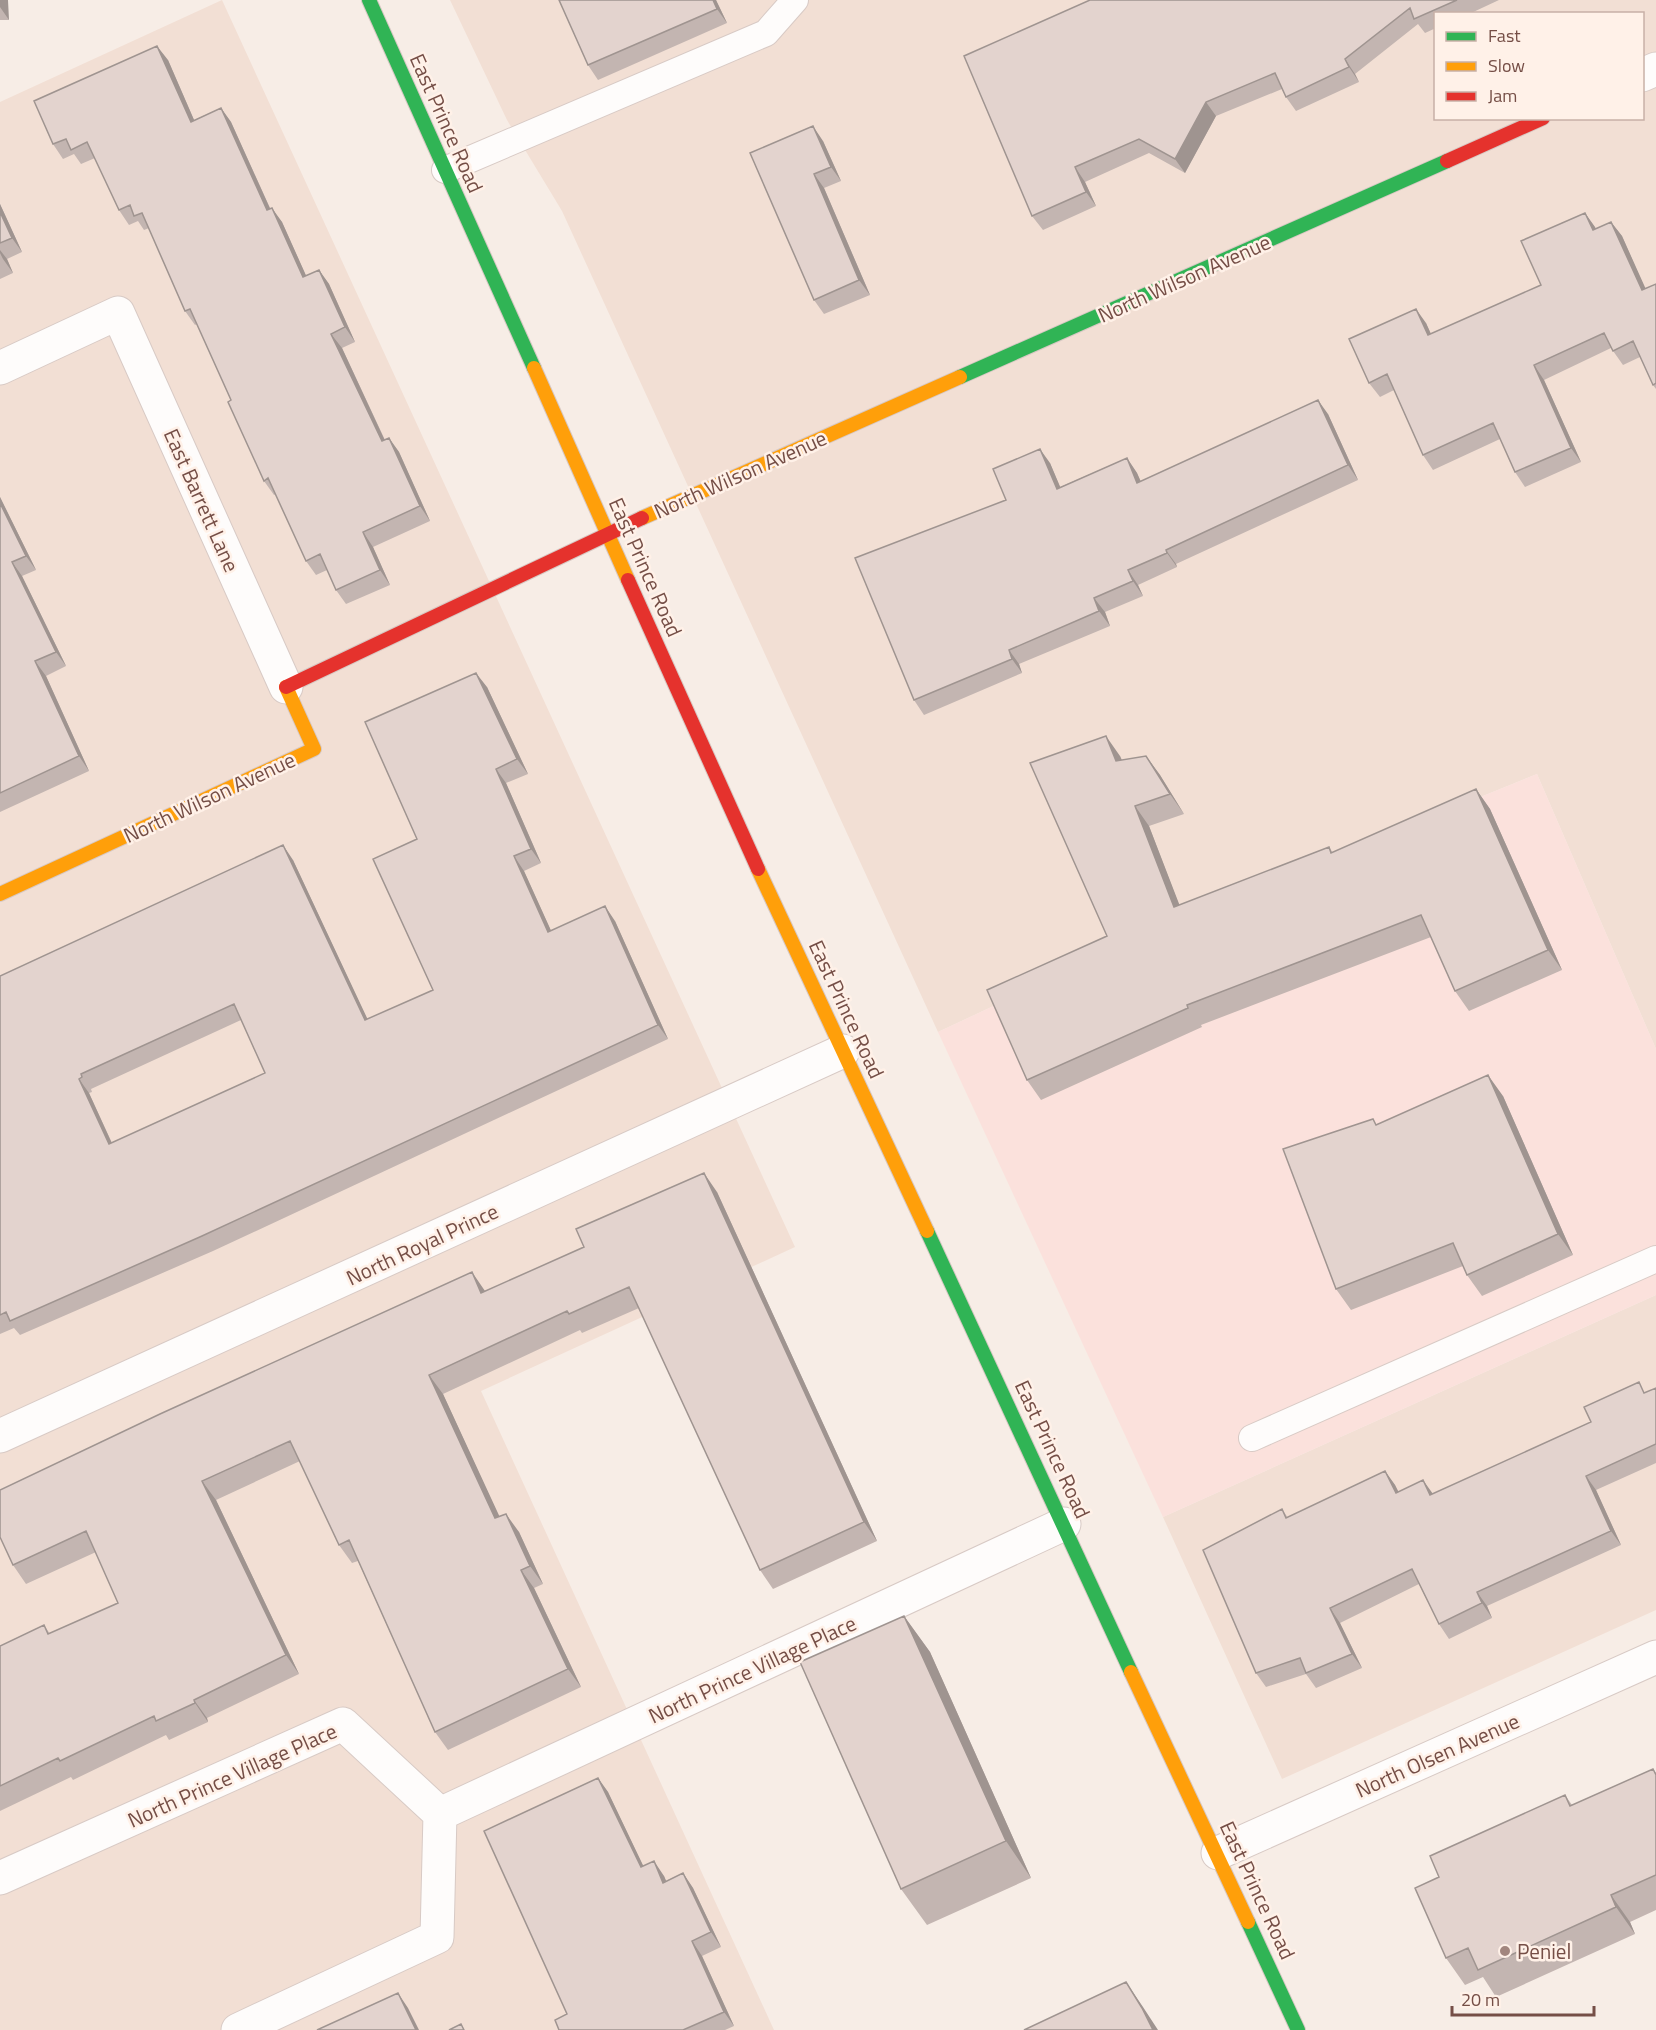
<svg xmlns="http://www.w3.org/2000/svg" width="1656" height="2030" viewBox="0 0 1656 2030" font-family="'Titillium Web',sans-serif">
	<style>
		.residential { fill: #f2dfd4; fill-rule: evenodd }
		.commercial { fill: #fbe1dc }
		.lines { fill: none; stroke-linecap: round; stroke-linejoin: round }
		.lane-casing { stroke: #d8cac5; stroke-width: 28 }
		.street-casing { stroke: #d8cac5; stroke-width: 35 }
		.fast-casing { stroke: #d7c8c3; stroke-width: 16 }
		.slow-casing { stroke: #d7c8c3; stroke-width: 16 }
		.jam-casing { stroke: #d7c8c3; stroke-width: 16 }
		.lane { stroke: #fefcfb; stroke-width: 26 }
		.street { stroke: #fefcfb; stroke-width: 33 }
		.fast { stroke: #30b455; stroke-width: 14 }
		.slow { stroke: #ff9f0a; stroke-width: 14 }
		.jam { stroke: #e5322d; stroke-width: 14 }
		.wall { fill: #c3b5b1; fill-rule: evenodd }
		.shaded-wall { fill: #9f9490 }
		.building { fill: #e3d3ce; stroke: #9f9490; stroke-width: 1.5; fill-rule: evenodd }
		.poi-dot { fill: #a2867e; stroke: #fff1e8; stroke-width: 2 }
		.labels { text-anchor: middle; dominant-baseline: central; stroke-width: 5; stroke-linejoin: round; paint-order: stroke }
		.street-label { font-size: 21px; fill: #754e46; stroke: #fff1e8 }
		.poi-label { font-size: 21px; fill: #754e46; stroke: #fff1e8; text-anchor: start }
	</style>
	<rect width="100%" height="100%" fill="#f7ede6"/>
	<path class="residential" d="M 222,0 L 795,1247 L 481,1391 L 774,2030 L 0,2030 L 0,102 Z
		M 450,0 L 1656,0 L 1656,1049 L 1537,774 L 1173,922 L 938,1032 L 562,211 L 507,120 ZM 1436,14 L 1642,14 L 1642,118 L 1436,118 Z
		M 1656,1295 L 1656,1610 L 1282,1779 L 1163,1517 Z"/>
	<path class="commercial" d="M 1537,774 L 1656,1049 L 1656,1295 L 1163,1517 L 938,1032 L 1173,922 Z"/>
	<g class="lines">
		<defs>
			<path id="lane" d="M 445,170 L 766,33 L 795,0
				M 1252,1438 L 1656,1259"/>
			<path id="street" d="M 1642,75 L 1656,69
				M 0,368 L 118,313 L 286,687
				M 0,1436 L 843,1051
				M 440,1814 L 1064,1524
				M 1218,1853 L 1656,1657
				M 0,1878 L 343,1724 L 440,1814 L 437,1937 L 238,2030"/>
			<path id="fast" d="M 369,0 L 534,368
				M 960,377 L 1447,161
				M 927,1231 L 1131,1672
				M 1248,1922 L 1298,2030"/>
			<path id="slow" d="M 534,368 L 628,580
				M 642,518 L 960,377
				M 758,869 L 927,1231
				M 0,894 L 314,749 L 286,687
				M 1131,1672 L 1248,1922"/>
			<path id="jam" d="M 1447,161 L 1543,118
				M 628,580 L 758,869
				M 286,687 L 642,518"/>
		</defs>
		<use href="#lane" class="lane-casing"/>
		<use href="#street" class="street-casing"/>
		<use href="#fast" class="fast-casing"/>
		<use href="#slow" class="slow-casing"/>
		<use href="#jam" class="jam-casing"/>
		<use href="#lane" class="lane"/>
		<use href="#street" class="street"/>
		<use href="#fast" class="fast"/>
		<use href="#slow" class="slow"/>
		<use href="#jam" class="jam"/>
	</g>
	<path class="wall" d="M 0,0 L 9,20 L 0,20 Z
		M 559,0 L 716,0 L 727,23 L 598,80 L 588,65 Z
		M 1090,0 L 1499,0 L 1469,14 L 1436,14 L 1436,28 L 1425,33 L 1418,24 L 1355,74 L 1359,82 L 1296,111 L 1286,97 L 1282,89 L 1216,116 L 1185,173 L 1149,153 L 1085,182 L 1096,206 L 1043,230 L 1032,216 Z
		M 168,60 L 194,120 L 221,108 L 231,122 L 270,208 L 282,222 L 306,276 L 319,270 L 329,284 L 355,342 L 342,348 L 385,440 L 389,438 L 399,452 L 430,521 L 373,547 L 390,585 L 346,604 L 336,590 L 327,570 L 316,575 L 306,561 L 276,494 L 274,495 L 264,481 L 231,400 L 197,324 L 195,325 L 185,311 L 149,228 L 144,230 L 138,221 L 129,225 L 119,210 L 95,158 L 81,164 L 74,154 L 63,159 L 53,144 Z
		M 823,141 L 841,181 L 824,188 L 870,295 L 824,314 L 814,300 L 750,153 Z
		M 0,204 L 22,252 L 7,259 L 13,273 L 0,279 Z
		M 1585,213 L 1596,229 L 1611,222 L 1622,236 L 1645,289 L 1656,284 L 1656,389 L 1653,385 L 1640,357 L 1623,365 L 1611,348 L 1544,380 L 1581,462 L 1525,487 L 1515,472 L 1500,439 L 1433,470 L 1423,455 L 1394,390 L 1380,397 L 1369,383 L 1426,323 L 1431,334 L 1541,285 Z
		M 1328,414 L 1358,480 L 1176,564 L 1177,567 L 1138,585 L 1143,596 L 1105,612 L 1110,626 L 1019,664 L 1022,673 L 924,715 L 914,700 L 1050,463 L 1060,487 L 1127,458 L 1137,473 L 1141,482 Z
		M 0,497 L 36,570 L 22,576 L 66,666 L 46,676 L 89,771 L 0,812 Z
		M 487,687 L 528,774 L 506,783 L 541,863 L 524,871 L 551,931 L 615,921 L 668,1039 L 213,1251 L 20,1335 L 14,1328 L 0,1334 L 0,976 L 293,860 L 367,1019 L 433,990 L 417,839 ZM 241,1020 L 265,1073 L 112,1143 L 89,1093 L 92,1092 L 91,1089 Z
		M 1120,756 L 1122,760 L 1146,756 L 1160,775 L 1184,814 L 1149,826 L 1179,905 L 1329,847 L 1333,853 L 1476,789 L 1490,809 L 1562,970 L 1469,1011 L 1455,991 L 1431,937 L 1201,1025 L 1202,1027 L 1041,1100 L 1027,1080 L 1107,936 Z
		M 1503,1096 L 1573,1255 L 1482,1296 L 1467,1275 L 1463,1266 L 1351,1310 L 1336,1289 L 1377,1124 Z
		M 717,1192 L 877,1541 L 773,1589 L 760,1570 L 639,1308 L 582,1333 L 580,1330 L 443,1394 L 499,1517 L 519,1532 L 543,1584 L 534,1588 L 581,1687 L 448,1750 L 435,1732 L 358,1561 L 352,1563 L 339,1545 L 300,1461 L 216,1500 L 299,1674 L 207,1718 L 208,1722 L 169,1740 L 166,1735 L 73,1780 L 71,1777 L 0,1811 L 0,1646 L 44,1625 L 50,1634 L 118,1603 L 96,1552 L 26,1584 L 13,1565 L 485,1291 Z
		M 1656,1388 L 1656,1463 L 1596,1490 L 1621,1545 L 1487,1606 L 1492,1618 L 1449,1639 L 1439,1624 L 1419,1584 L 1340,1623 L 1362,1668 L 1316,1688 L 1306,1674 L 1266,1687 L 1256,1673 L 1282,1509 L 1288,1518 L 1385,1471 L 1395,1485 L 1398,1491 L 1433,1494 L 1591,1422 Z
		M 904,1616 L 930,1652 L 1031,1878 L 927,1925 L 901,1889 Z
		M 1653,1769 L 1656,1773 L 1656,1910 L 1630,1922 L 1635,1934 L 1496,1997 L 1483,1977 L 1465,1985 L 1446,1958 L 1439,1877 L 1565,1795 L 1572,1805 Z
		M 598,1778 L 608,1792 L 643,1866 L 664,1876 L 666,1881 L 683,1873 L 693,1888 L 721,1947 L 702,1956 L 734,2026 L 725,2030 L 559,2030 L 567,2014 Z"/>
	<path class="shaded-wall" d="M 0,0 L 8,0 L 9,20 L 0,7 Z
		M 713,0 L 716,0 L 727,23 L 717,9 Z
		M 157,46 L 168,60 L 201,136 L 191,122 Z
		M 1345,59 L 1355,74 L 1359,82 L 1349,67 Z
		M 1206,102 L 1216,116 L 1185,173 L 1175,159 Z
		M 221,108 L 231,122 L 277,224 L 267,210 Z
		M 813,126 L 823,141 L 841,181 L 831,167 Z
		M 1075,167 L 1085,182 L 1096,206 L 1086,192 Z
		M 814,174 L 824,188 L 870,295 L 859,280 Z
		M 0,204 L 22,252 L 12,238 L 0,212 Z
		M 272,208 L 282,222 L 313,291 L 303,277 Z
		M 1585,213 L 1595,227 L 1603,245 L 1593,230 Z
		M 1611,222 L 1622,236 L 1653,305 L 1642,290 Z
		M 0,250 L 7,259 L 13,273 L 3,259 L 0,253 Z
		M 319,270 L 329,284 L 355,342 L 345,327 Z
		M 1416,309 L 1426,323 L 1438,350 L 1428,335 Z
		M 331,334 L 342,348 L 392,456 L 382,441 Z
		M 1534,365 L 1544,380 L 1581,462 L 1571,448 Z
		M 1318,400 L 1328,414 L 1358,480 L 1348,465 Z
		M 389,438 L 399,452 L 430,521 L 420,506 Z
		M 1040,449 L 1050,463 L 1067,503 L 1057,489 Z
		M 1127,458 L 1137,473 L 1148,498 L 1137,483 Z
		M 0,497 L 36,570 L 26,556 L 0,503 Z
		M 363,532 L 373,547 L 390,585 L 380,570 Z
		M 1166,550 L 1176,564 L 1177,567 L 1167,553 Z
		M 12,562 L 22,576 L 66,666 L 56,652 Z
		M 1128,570 L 1138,585 L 1143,596 L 1133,581 Z
		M 1094,598 L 1105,612 L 1110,626 L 1099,611 Z
		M 1009,650 L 1019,664 L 1022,673 L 1012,659 Z
		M 35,661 L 46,676 L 89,771 L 79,756 Z
		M 476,673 L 487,687 L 528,774 L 517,759 Z
		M 1106,736 L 1120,756 L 1130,781 L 1116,761 Z
		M 1146,756 L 1160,775 L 1184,814 L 1170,794 Z
		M 496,769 L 506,783 L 541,863 L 531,849 Z
		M 1476,789 L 1490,809 L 1562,970 L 1548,950 Z
		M 1135,806 L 1149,826 L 1188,927 L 1174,907 Z
		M 283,845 L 293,860 L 375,1035 L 365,1020 Z
		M 514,856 L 524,871 L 558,946 L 548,932 Z
		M 605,906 L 615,921 L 668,1039 L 658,1025 Z
		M 1488,1075 L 1503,1096 L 1573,1255 L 1558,1234 Z
		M 79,1079 L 89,1093 L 119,1159 L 109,1144 Z
		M 704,1173 L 717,1192 L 877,1541 L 864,1522 Z
		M 472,1272 L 485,1291 L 481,1293 Z
		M 429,1375 L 443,1394 L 509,1537 L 495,1518 Z
		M 1385,1471 L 1395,1485 L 1406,1507 L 1396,1493 Z
		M 1586,1476 L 1596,1490 L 1621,1545 L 1611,1531 Z
		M 1423,1480 L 1433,1494 L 1430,1495 Z
		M 202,1481 L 216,1500 L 299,1674 L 286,1655 Z
		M 506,1514 L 519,1532 L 543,1584 L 530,1566 Z
		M 521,1570 L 534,1588 L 581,1687 L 568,1669 Z
		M 1477,1592 L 1487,1606 L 1492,1618 L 1482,1603 Z
		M 1330,1608 L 1340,1623 L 1362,1668 L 1352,1654 Z
		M 904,1616 L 930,1652 L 1031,1878 L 1006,1841 Z
		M 194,1700 L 207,1718 L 208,1722 L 195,1703 Z
		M 598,1778 L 608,1792 L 651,1882 L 641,1867 Z
		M 654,1861 L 664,1876 L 673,1897 L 663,1883 Z
		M 683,1873 L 693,1888 L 721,1947 L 711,1932 Z
		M 1611,1895 L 1630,1922 L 1635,1934 L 1616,1907 Z
		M 692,1941 L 702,1956 L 734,2026 L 724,2012 Z
		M 1126,1982 L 1143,2007 L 1158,2030 L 1153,2030 Z
		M 398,1993 L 408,2008 L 419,2030 L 416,2030 Z"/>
	<path class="building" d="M 559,0 L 713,0 L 717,9 L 588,65 Z
		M 1090,0 L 1457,0 L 1414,19 L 1410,8 L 1345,59 L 1349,67 L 1286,97 L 1275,73 L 1206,102 L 1175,159 L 1139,139 L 1075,167 L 1086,192 L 1032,216 L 964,56 Z
		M 157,46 L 191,122 L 221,108 L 267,210 L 272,208 L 303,277 L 319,270 L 345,327 L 331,334 L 382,441 L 389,438 L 420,506 L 363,532 L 380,570 L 336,590 L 320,554 L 306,561 L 268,478 L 264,481 L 228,402 L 231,400 L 190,309 L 185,311 L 142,213 L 134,216 L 130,205 L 119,210 L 87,142 L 71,150 L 66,139 L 53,144 L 34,101 Z
		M 813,126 L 831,167 L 814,174 L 859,280 L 814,300 L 750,153 Z
		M 0,212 L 12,238 L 0,243 Z
		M 1585,213 L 1593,230 L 1611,222 L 1642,290 L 1656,284 L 1656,383 L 1653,385 L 1633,341 L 1613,351 L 1604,333 L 1534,365 L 1571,448 L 1515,472 L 1493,423 L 1423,455 L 1387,374 L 1369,383 L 1349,339 L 1416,309 L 1428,335 L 1541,285 L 1521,241 Z
		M 1318,400 L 1348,465 L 1166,550 L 1167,553 L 1128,570 L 1133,581 L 1094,598 L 1099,611 L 1009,650 L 1012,659 L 914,700 L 855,558 L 1006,500 L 993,469 L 1040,449 L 1057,489 L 1127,458 L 1137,483 Z
		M 0,503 L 26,556 L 12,562 L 56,652 L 35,661 L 79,756 L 0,793 Z
		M 476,673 L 517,759 L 496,769 L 531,849 L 514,856 L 548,932 L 605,906 L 658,1025 L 202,1236 L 10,1321 L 6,1312 L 0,1315 L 0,976 L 283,845 L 365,1020 L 433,990 L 373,859 L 417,839 L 365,722 ZM 234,1004 L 265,1073 L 109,1144 L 79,1079 L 82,1077 L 81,1074 Z
		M 1106,736 L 1116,761 L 1146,756 L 1170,794 L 1135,806 L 1174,907 L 1329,847 L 1331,853 L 1476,789 L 1548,950 L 1455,991 L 1421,915 L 1187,1005 L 1188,1008 L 1027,1080 L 987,990 L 1107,936 L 1030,763 Z
		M 1488,1075 L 1558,1234 L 1467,1275 L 1453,1243 L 1336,1289 L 1283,1149 L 1373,1119 L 1376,1125 Z
		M 704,1173 L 864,1522 L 760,1570 L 629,1287 L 569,1314 L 567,1311 L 429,1375 L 495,1518 L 506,1514 L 530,1566 L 521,1570 L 568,1669 L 435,1732 L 349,1540 L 339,1545 L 290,1441 L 202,1481 L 286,1655 L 194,1700 L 195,1703 L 156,1721 L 154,1716 L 60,1761 L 58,1758 L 0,1786 L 0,1646 L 44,1625 L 48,1634 L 118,1603 L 86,1531 L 13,1565 L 0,1537 L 0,1490 L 160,1414 L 472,1272 L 481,1293 L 584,1247 L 576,1229 Z
		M 1639,1382 L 1644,1393 L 1656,1388 L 1656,1444 L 1586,1476 L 1611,1531 L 1477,1592 L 1482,1603 L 1439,1624 L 1412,1569 L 1330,1608 L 1352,1654 L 1306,1673 L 1300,1658 L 1256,1673 L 1203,1550 L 1282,1509 L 1286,1518 L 1385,1471 L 1396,1493 L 1423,1480 L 1430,1495 L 1591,1422 L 1584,1407 Z
		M 904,1616 L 1006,1841 L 901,1889 L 800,1662 Z
		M 1653,1769 L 1656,1775 L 1656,1875 L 1611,1895 L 1616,1907 L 1478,1970 L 1468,1948 L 1446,1958 L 1415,1888 L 1439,1877 L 1430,1856 L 1565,1795 L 1570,1806 Z
		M 598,1778 L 641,1867 L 654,1861 L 663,1883 L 683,1873 L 711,1932 L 692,1941 L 724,2012 L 683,2030 L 559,2030 L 555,2020 L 567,2014 L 484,1831 Z
		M 1126,1982 L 1142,2008 L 1153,2030 L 1024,2030 Z
		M 398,1993 L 416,2030 L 317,2030 Z
		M 461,2024 L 464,2030 L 449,2030 Z"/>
	<circle class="poi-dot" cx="1505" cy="1951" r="6"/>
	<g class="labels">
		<g class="street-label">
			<text transform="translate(447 123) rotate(66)">East Prince Road</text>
			<text transform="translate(1184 278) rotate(-24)">North Wilson Avenue</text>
			<text transform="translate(740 474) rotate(-24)">North Wilson Avenue</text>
			<text transform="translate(202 500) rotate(66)">East Barrett Lane</text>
			<text transform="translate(646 567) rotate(66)">East Prince Road</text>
			<text transform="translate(209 797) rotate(-25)">North Wilson Avenue</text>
			<text transform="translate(847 1009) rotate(65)">East Prince Road</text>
			<text transform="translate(422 1244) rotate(-25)">North Royal Prince</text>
			<text transform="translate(1053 1449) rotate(65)">East Prince Road</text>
			<text transform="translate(752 1669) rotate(-25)">North Prince Village Place</text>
			<text transform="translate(1437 1755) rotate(-24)">North Olsen Avenue</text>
			<text transform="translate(232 1775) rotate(-24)">North Prince Village Place</text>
			<text transform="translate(1258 1890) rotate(65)">East Prince Road</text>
		</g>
		<g class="poi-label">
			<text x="1517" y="1951">Peniel</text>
		</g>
	</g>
	<rect x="1434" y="12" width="210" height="108" fill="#fff1e8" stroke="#c8b0a7" stroke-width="1.5"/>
	<rect x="1446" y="32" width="30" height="9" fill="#30b455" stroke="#c8b0a7" stroke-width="1.5"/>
	<text x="1488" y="42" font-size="18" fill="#754e46">Fast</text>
	<rect x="1446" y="62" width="30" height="9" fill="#ff9f0a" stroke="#c8b0a7" stroke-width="1.5"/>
	<text x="1488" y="72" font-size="18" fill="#754e46">Slow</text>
	<rect x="1446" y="92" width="30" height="9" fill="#e5322d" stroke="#c8b0a7" stroke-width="1.5"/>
	<text x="1488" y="102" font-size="18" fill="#754e46">Jam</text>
	<path d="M1452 2006v9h142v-9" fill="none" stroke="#754e46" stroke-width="3"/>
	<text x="1461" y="2006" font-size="18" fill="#754e46" stroke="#fff1e8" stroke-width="4.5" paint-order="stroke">20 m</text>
</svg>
